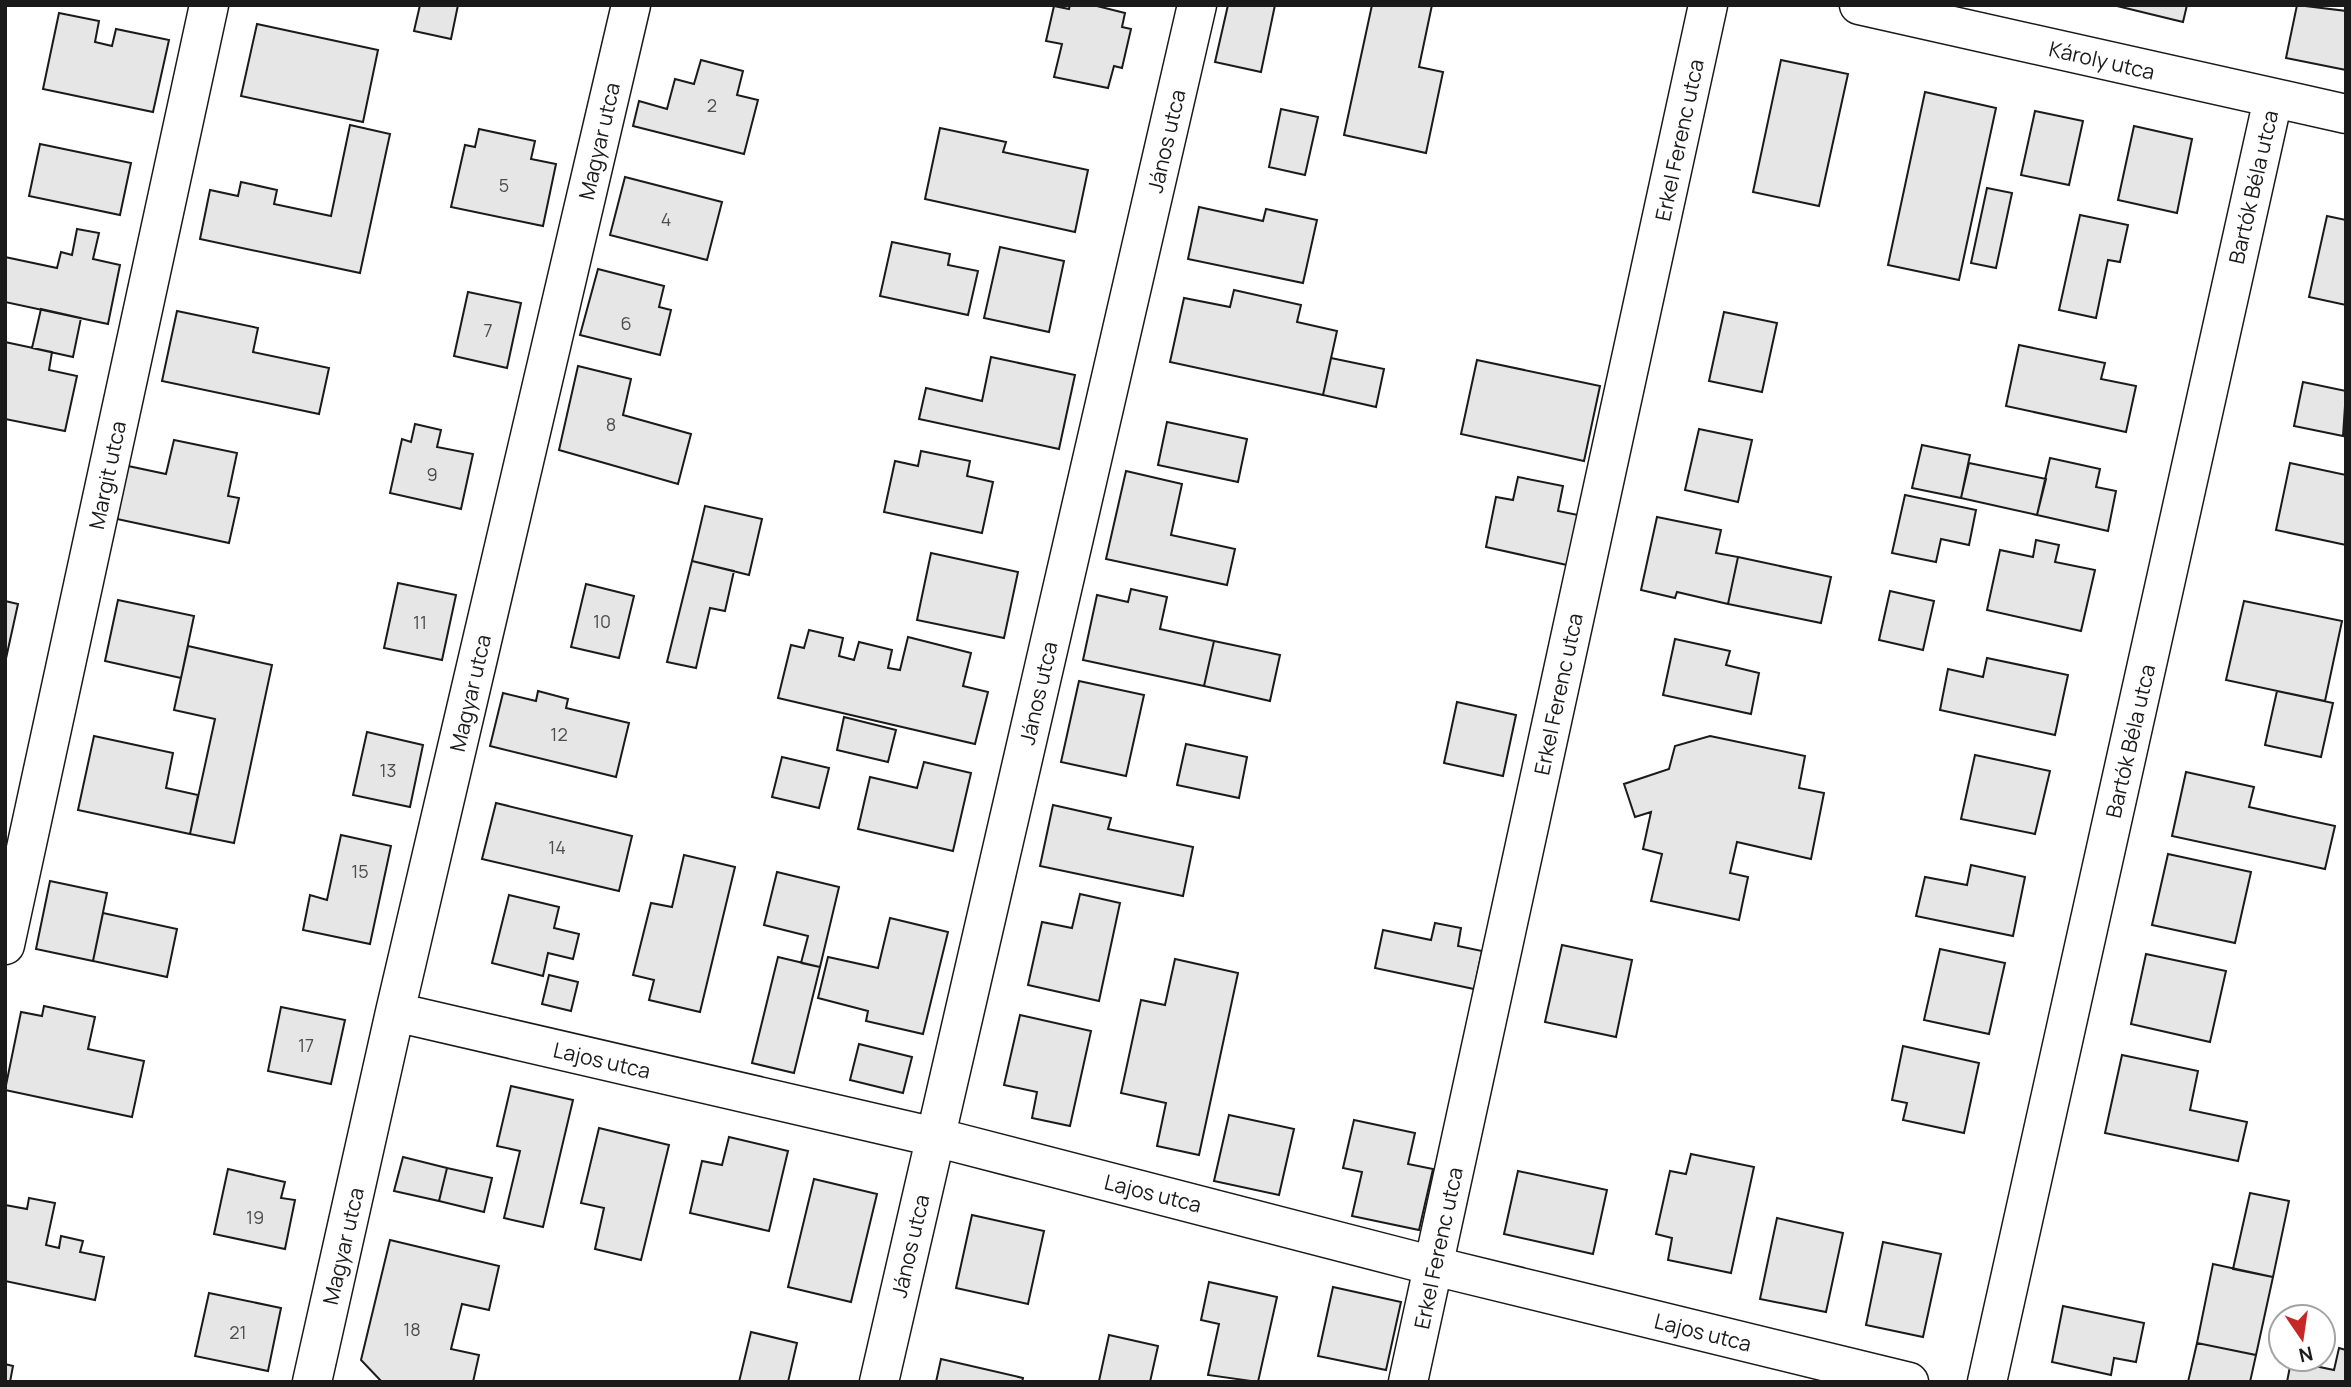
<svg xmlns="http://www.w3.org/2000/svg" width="2351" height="1387" viewBox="0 0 2351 1387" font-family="Manrope,sans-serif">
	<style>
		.building { fill: #e6e6e6; stroke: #1a1a1a; stroke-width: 2 }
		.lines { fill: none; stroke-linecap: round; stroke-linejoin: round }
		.minor-casing { stroke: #1a1a1a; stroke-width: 41 }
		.minor { stroke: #fff; stroke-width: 38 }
		.labels { text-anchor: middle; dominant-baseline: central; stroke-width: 5; stroke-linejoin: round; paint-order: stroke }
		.number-label { font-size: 18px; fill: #4d4d4d }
		.street-label { font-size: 21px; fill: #1a1a1a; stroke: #fff }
	</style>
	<rect width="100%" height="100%" fill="#fff"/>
	<path class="building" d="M 420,5 L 458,5 L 451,39 L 414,31 Z
		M 1070,5 L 1093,5 L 1125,13 L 1122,27 L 1131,29 L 1122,68 L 1114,66 L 1108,88 L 1054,77 L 1062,44 L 1046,41 L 1054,6 L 1069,9 Z
		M 1228,5 L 1275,5 L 1261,72 L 1215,62 Z
		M 1372,5 L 1432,5 L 1419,67 L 1443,72 L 1426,153 L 1344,135 Z
		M 2113,5 L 2187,5 L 2183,22 Z
		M 2297,5 L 2346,11 L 2346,70 L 2286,58 Z
		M 59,13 L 99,21 L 95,42 L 112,46 L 116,29 L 169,40 L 153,112 L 43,89 Z
		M 257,24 L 378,50 L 363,122 L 241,96 Z
		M 701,60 L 743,71 L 737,95 L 758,100 L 744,154 L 633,126 L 639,101 L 667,109 L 675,79 L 694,84 Z
		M 1781,60 L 1848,74 L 1819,206 L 1753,192 Z
		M 1925,92 L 1996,108 L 1959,280 L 1888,265 Z
		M 1281,109 L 1318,117 L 1305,175 L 1269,167 Z
		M 2035,111 L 2083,121 L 2069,185 L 2021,175 Z
		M 350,125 L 390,134 L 360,273 L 200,239 L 210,190 L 238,196 L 241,182 L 277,190 L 274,204 L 331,216 Z
		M 2134,126 L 2192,139 L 2177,213 L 2118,200 Z
		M 940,128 L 1006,142 L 1003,152 L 1088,170 L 1075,232 L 925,199 Z
		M 479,129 L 535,141 L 531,159 L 556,164 L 543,226 L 451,207 L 465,145 L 475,147 Z
		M 40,144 L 131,163 L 120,215 L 29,196 Z
		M 625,177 L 722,202 L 707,260 L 610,235 Z
		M 1987,188 L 2012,193 L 1996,268 L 1971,263 Z
		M 1199,207 L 1263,221 L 1266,209 L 1317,220 L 1303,283 L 1188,259 Z
		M 2080,215 L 2128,225 L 2120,262 L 2108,260 L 2096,318 L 2059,310 Z
		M 2327,216 L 2346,220 L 2346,305 L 2309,297 Z
		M 77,229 L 99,233 L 93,259 L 120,265 L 108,324 L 5,302 L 5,257 L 57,268 L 61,252 L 72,255 Z
		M 892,242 L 950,254 L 948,265 L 978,271 L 968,315 L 880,296 Z
		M 1000,247 L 1064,261 L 1049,332 L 984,318 Z
		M 598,269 L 664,286 L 659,307 L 671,310 L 660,355 L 580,335 Z
		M 1234,290 L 1301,305 L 1297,322 L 1337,331 L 1323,395 L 1170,362 L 1184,298 L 1230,307 Z
		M 468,292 L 521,303 L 507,368 L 454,356 Z
		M 41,309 L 81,318 L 73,357 L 32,348 Z
		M 177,311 L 258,328 L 253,352 L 329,368 L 319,414 L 162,381 Z
		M 1724,312 L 1777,323 L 1762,392 L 1709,381 Z
		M 5,342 L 52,352 L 49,370 L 77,376 L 65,431 L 5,419 Z
		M 2019,345 L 2105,363 L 2101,379 L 2136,386 L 2126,432 L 2006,406 Z
		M 991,357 L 1075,375 L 1059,449 L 919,419 L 926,388 L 982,401 Z
		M 1331,358 L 1384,369 L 1376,407 L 1323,395 Z
		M 1477,360 L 1600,386 L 1584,461 L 1461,434 Z
		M 578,366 L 631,379 L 623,415 L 691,434 L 678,484 L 559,450 Z
		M 2303,382 L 2346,391 L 2343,436 L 2294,426 Z
		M 1167,422 L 1247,439 L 1238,482 L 1158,465 Z
		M 415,424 L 441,430 L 437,447 L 473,454 L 461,509 L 390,493 L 402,439 L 411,442 Z
		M 1699,429 L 1752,440 L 1738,502 L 1685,490 Z
		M 174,440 L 237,453 L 228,496 L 239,498 L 229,543 L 117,519 L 128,466 L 166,474 Z
		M 1922,445 L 1970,455 L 1961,498 L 1912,488 Z
		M 921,451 L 970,461 L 967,476 L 993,482 L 982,533 L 884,512 L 895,461 L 918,466 Z
		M 2050,458 L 2100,469 L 2096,487 L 2116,491 L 2108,531 L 2037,515 Z
		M 1969,463 L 2046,479 L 2037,515 L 1961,498 Z
		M 2290,463 L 2346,475 L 2346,545 L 2276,530 Z
		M 1126,471 L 1182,484 L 1171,535 L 1235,549 L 1227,585 L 1106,559 Z
		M 1518,477 L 1563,486 L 1558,511 L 1578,515 L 1567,565 L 1486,547 L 1496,497 L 1513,500 Z
		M 1905,495 L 1976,510 L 1969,545 L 1941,539 L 1936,562 L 1892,553 Z
		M 705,506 L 762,519 L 749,575 L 692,561 Z
		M 1657,517 L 1721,530 L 1716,553 L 1738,557 L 1728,604 L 1677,592 L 1675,598 L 1641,590 Z
		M 2036,540 L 2059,545 L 2055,562 L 2095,570 L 2081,631 L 1987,610 L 2000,550 L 2033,557 Z
		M 931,553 L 1018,572 L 1004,638 L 917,620 Z
		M 1738,557 L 1831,577 L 1821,623 L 1728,604 Z
		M 692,561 L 734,571 L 725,611 L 710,608 L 696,668 L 667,662 Z
		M 398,583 L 456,595 L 442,660 L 384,648 Z
		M 586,584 L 634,596 L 619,658 L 571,647 Z
		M 1131,589 L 1167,597 L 1160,629 L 1214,641 L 1204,686 L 1083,660 L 1097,595 L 1128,602 Z
		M 1890,591 L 1934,601 L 1923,650 L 1879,640 Z
		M 118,600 L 194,616 L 181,678 L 105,661 Z
		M 5,601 L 18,604 L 5,663 Z
		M 2244,601 L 2342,621 L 2325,701 L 2226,680 Z
		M 809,630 L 843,638 L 839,656 L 854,660 L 859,642 L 892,650 L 888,668 L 900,670 L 908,637 L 971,653 L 963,686 L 988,692 L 975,744 L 778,698 L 791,645 L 804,648 Z
		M 1675,639 L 1730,651 L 1726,665 L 1759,673 L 1751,714 L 1663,695 Z
		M 1214,641 L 1280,655 L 1270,701 L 1204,686 Z
		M 188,646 L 272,665 L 234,843 L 190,834 L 215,719 L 174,710 Z
		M 1987,658 L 2068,675 L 2055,735 L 1940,710 L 1948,669 L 1983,677 Z
		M 1079,681 L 1144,695 L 1126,776 L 1061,762 Z
		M 538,691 L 568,699 L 566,708 L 629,723 L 616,777 L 490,746 L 503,693 L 536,701 Z
		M 2277,691 L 2333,703 L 2321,757 L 2265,745 Z
		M 1457,702 L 1516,715 L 1503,776 L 1444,763 Z
		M 844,717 L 896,730 L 888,762 L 837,750 Z
		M 367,732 L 423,745 L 410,807 L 353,795 Z
		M 94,736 L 173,753 L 166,788 L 198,795 L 190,834 L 78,810 Z
		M 1710,736 L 1805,756 L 1799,788 L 1824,793 L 1811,859 L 1737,842 L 1730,873 L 1748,877 L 1739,920 L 1651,901 L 1662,854 L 1643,849 L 1651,812 L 1635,817 L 1624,784 L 1669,769 L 1675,746 Z
		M 1186,744 L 1247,757 L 1239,798 L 1177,785 Z
		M 1975,755 L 2050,771 L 2035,834 L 1961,819 Z
		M 782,757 L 829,768 L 819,808 L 772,797 Z
		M 924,762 L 971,773 L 953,851 L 858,829 L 870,777 L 917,788 Z
		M 2186,772 L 2254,787 L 2249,807 L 2335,826 L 2325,869 L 2172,836 Z
		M 496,803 L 632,836 L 619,891 L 482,859 Z
		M 1053,805 L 1111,818 L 1108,829 L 1193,847 L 1183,896 L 1040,866 Z
		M 341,835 L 391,846 L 370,944 L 303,930 L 310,895 L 327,900 Z
		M 2168,854 L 2251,872 L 2235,943 L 2152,925 Z
		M 684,855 L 735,867 L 700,1012 L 649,1000 L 654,980 L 633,975 L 651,903 L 672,907 Z
		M 1971,865 L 2025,877 L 2013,936 L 1916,916 L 1925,877 L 1967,885 Z
		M 777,872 L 839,887 L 820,967 L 801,963 L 808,936 L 764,925 Z
		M 50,881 L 107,893 L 93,961 L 36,949 Z
		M 1080,894 L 1120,903 L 1099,1001 L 1028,985 L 1042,922 L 1072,928 Z
		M 509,895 L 559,907 L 554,928 L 579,934 L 573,959 L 548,953 L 543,976 L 492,963 Z
		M 103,913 L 177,929 L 167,977 L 93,961 Z
		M 890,918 L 948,932 L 923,1034 L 866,1021 L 868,1011 L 818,998 L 828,957 L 878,968 Z
		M 1435,923 L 1461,928 L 1458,946 L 1482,951 L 1474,989 L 1375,968 L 1383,930 L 1431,940 Z
		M 1562,945 L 1632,960 L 1616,1037 L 1545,1022 Z
		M 1940,949 L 2005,963 L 1989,1034 L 1924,1020 Z
		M 2146,954 L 2226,971 L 2210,1042 L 2131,1024 Z
		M 778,957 L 820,967 L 794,1073 L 752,1063 Z
		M 1175,959 L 1238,973 L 1199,1155 L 1157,1146 L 1166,1103 L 1121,1093 L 1141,1000 L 1165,1005 Z
		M 549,975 L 578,982 L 571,1011 L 542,1004 Z
		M 44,1006 L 95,1017 L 88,1049 L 144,1061 L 132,1117 L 5,1090 L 21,1012 L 42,1016 Z
		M 281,1007 L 345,1020 L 331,1084 L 268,1071 Z
		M 1020,1015 L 1091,1031 L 1070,1126 L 1032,1118 L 1037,1092 L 1004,1085 Z
		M 859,1044 L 912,1057 L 903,1093 L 850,1080 Z
		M 1903,1046 L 1979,1063 L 1964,1133 L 1903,1120 L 1907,1103 L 1892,1100 Z
		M 2122,1055 L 2198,1071 L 2190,1110 L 2247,1122 L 2238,1161 L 2105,1133 Z
		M 511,1086 L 573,1100 L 543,1227 L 504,1218 L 520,1151 L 497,1146 Z
		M 1229,1115 L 1294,1129 L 1279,1195 L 1214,1181 Z
		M 1354,1120 L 1415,1133 L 1408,1164 L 1433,1169 L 1419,1230 L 1352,1216 L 1362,1172 L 1343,1168 Z
		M 599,1128 L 669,1145 L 641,1260 L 595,1249 L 604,1208 L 581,1203 Z
		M 729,1137 L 788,1151 L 769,1231 L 690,1213 L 702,1161 L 722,1165 Z
		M 1691,1154 L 1754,1167 L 1731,1273 L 1668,1260 L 1672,1238 L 1656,1234 L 1670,1171 L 1686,1174 Z
		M 403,1157 L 447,1168 L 439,1201 L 394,1191 Z
		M 447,1168 L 492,1178 L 484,1212 L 439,1201 Z
		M 228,1169 L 285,1182 L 281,1198 L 295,1200 L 285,1249 L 214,1234 Z
		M 1518,1171 L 1607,1190 L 1593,1254 L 1504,1234 Z
		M 814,1179 L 877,1194 L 851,1302 L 788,1287 Z
		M 2250,1193 L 2289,1201 L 2273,1277 L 2233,1269 Z
		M 29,1198 L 55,1203 L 46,1245 L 59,1248 L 61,1236 L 83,1241 L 80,1252 L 104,1257 L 95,1300 L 5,1281 L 5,1205 L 27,1209 Z
		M 972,1215 L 1044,1231 L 1028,1304 L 956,1288 Z
		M 1777,1218 L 1843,1233 L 1826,1312 L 1760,1299 Z
		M 390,1240 L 499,1266 L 489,1310 L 462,1304 L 451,1349 L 479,1355 L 473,1382 L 382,1382 L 361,1360 Z
		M 1883,1242 L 1941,1254 L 1923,1337 L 1866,1325 Z
		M 2213,1264 L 2273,1277 L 2256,1355 L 2197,1343 Z
		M 1209,1282 L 1277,1297 L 1258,1382 L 1208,1375 L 1219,1324 L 1201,1320 Z
		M 1333,1287 L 1401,1302 L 1386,1370 L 1318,1356 Z
		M 209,1293 L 281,1308 L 268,1371 L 195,1356 Z
		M 2063,1306 L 2144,1323 L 2136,1362 L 2114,1358 L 2111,1375 L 2052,1362 Z
		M 751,1332 L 797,1343 L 788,1382 L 739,1382 Z
		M 1109,1335 L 1158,1346 L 1150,1382 L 1099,1381 Z
		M 2197,1343 L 2256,1355 L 2250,1382 L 2188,1382 Z
		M 2339,1348 L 2346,1350 L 2346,1382 L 2287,1382 L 2291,1361 L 2334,1370 Z
		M 941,1359 L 1023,1378 L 1022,1382 L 936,1382 Z
		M 5,1364 L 13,1366 L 10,1382 L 5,1382 Z"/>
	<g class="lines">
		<defs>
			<path id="minor" d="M 1859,5 L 2346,114
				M 5,945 L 209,5
				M 395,1012 L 935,1137 L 1434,1266 L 1909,1382
				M 312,1382 L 395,1012 L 631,5
				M 879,1382 L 1197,5
				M 1408,1382 L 1708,5
				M 1987,1382 L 2273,99"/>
		</defs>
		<use href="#minor" class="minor-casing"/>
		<use href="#minor" class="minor"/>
	</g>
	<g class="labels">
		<g class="number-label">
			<text x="712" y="105">2</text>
			<text x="504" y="185">5</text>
			<text x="666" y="219">4</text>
			<text x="626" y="323">6</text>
			<text x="488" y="330">7</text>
			<text x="611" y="424">8</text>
			<text x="432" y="474">9</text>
			<text x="602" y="621">10</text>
			<text x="420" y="622">11</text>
			<text x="559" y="734">12</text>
			<text x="388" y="770">13</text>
			<text x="557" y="847">14</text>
			<text x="360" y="871">15</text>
			<text x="306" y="1045">17</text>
			<text x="255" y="1217">19</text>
			<text x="412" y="1329">18</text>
			<text x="238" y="1332">21</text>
		</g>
		<g class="street-label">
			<text transform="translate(2102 60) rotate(13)">Károly utca</text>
			<text transform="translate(1679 140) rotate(-78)">Erkel Ferenc utca</text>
			<text transform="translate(599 141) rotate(-77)">Magyar utca</text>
			<text transform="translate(1166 141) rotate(-77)">János utca</text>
			<text transform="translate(2253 187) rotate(-77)">Bartók Béla utca</text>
			<text transform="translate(107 475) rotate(-78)">Margit utca</text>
			<text transform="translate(470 693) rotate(-77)">Magyar utca</text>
			<text transform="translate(1038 693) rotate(-77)">János utca</text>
			<text transform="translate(1558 694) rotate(-78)">Erkel Ferenc utca</text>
			<text transform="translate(2130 741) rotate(-77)">Bartók Béla utca</text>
			<text transform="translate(602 1060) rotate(13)">Lajos utca</text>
			<text transform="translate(1153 1193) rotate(14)">Lajos utca</text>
			<text transform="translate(343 1246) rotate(-77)">Magyar utca</text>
			<text transform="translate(910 1246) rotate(-77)">János utca</text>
			<text transform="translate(1438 1248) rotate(-78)">Erkel Ferenc utca</text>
			<text transform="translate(1703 1332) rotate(14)">Lajos utca</text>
		</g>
	</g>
	<rect width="2351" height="1387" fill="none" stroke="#1a1a1a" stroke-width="14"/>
	<g transform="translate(2302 1338) rotate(167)"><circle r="33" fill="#ffffff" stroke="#a3a3a3" stroke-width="2"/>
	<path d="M0-5L12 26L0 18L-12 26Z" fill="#c62828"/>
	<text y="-10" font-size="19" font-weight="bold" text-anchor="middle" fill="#1a1a1a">N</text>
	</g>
</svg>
